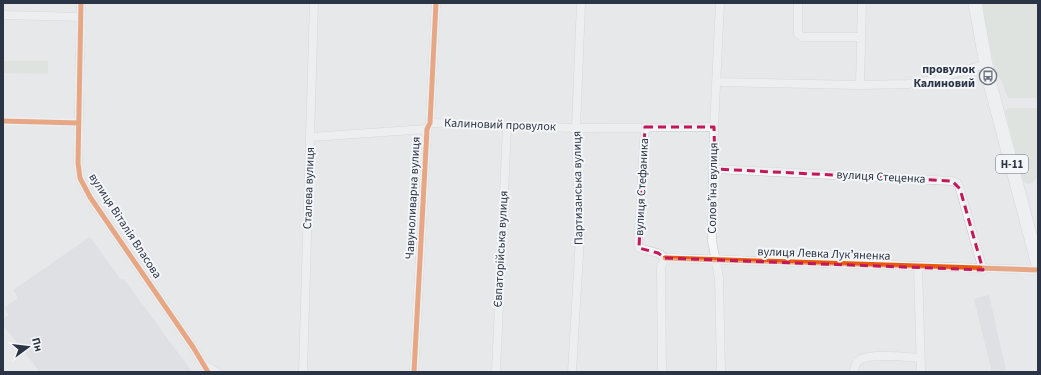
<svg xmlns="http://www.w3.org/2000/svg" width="1041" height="375" viewBox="0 0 1041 375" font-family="'Source Sans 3',sans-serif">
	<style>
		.built { fill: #d4d7dd }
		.green { fill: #d6ded6 }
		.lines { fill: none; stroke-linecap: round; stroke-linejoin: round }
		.street-casing { stroke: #c4c6c8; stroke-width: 9 }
		.primary-casing { stroke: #c2c5c8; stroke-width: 14 }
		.street { stroke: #f5f6f7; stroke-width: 8 }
		.primary { stroke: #f8f8f8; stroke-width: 13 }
		.cycleway-casing { stroke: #f4f6f9; stroke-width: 8 }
		.cycleway { stroke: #e8590c; stroke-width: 5 }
		.marked { fill: none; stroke: #c2185b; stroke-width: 3; stroke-dasharray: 8 5; stroke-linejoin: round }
		.labels { text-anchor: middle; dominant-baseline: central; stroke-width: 4; stroke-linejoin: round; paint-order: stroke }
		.shield { fill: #f4f6f9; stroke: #676e7b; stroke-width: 1 }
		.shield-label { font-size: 11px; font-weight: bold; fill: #2b3445 }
		.poi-label { font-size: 12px; font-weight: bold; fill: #2b3445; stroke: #f4f6f9; text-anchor: end }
		.street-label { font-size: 12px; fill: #2b3445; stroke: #f4f6f9 }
	</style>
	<rect width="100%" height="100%" fill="#e6e8ea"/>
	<path class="built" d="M 90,237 L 121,280 L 124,279 L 192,372 L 40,372 L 3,325 L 3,319 L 9,315 L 4,308 L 18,298 L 13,290 Z
		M 989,295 L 1006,370 L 997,372 L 992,372 L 974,299 Z"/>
	<path class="green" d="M 983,3 L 1038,3 L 1038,98 L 1008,98 L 1001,80 L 996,75 L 985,21 Z
		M 3,61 L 48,61 L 48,74 L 3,73 Z
		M 1008,108 L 1038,108 L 1038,176 L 1032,183 L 1027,184 L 1023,181 L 1005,111 Z"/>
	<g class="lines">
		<defs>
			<path id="street" d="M 81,3 L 78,163 L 80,178 L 90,197 L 193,347 L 208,372
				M 720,3 L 714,127 L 712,241 L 719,278 L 721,372
				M 798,3 L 798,34 L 802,37 L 861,37
				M 862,3 L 860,85 L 908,84 L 934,80 L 986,64
				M 3,15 L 81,17
				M 717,82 L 860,85
				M 430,123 L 576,128 L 714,127
				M 645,127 L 638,244 L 639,248 L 658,253 L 665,258 L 661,267 L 662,372
				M 311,137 L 427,129
				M 715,169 L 952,181 L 957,183 L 960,189 L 983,270
				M 665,258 L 1038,270
				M 918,267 L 921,372
				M 206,366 L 217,372
				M 303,372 L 314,3
				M 414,372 L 427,129 L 430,123 L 436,3
				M 496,372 L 507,126
				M 572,372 L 580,237 L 576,128 L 581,3
				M 854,372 C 854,367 856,362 861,359 C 873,353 906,357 920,358"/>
			<path id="primary" d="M 975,3 L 988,76 L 1038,265"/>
		</defs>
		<use href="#street" class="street-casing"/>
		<use href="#primary" class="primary-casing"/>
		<use href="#street" class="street"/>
		<use href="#primary" class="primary"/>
		<defs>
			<path id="cycleway" d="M 81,3 L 78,163 L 80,178 L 90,197 L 193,347 L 208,372
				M 3,121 L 79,123
				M 665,258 L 1038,270
				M 414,372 L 427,129 L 430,123 L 436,3"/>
		</defs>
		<use href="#cycleway" class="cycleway-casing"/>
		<use href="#cycleway" class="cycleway"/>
	</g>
	<path d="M0 0H1041V375H0ZM 645,127 L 714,127 L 715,169 L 952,181 L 960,189 L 983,270 L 665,258 L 658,253 L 639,248 Z" fill="#e6e8ea" fill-opacity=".55" fill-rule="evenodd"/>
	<path class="marked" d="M 645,127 L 714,127 L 715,169 L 952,181 L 960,189 L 983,270 L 665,258 L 658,253 L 639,248 Z"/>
	<defs>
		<symbol id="bus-ring" viewBox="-11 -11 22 22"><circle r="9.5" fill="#f4f6f9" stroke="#6c737f" stroke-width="1.5"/><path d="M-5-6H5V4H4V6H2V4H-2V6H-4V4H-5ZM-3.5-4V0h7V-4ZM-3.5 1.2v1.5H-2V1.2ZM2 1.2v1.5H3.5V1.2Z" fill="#6c737f"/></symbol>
	</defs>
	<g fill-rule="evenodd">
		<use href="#bus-ring" x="978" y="66" width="20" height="20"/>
	</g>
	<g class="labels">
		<rect class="shield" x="996" y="155" width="32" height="18" rx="3"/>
		<g class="shield-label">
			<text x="1012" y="164">Н-11</text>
		</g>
		<g class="poi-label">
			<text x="975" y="69">провулок<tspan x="975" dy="14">Калиновий</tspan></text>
		</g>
		<g class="street-label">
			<text transform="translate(500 125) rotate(2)">Калиновий провулок</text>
			<text transform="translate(881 177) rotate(3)">вулиця Стеценка</text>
			<text transform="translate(642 187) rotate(-87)">вулиця Стефаника</text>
			<text transform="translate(309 188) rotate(-88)">Сталева вулиця</text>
			<text transform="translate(578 188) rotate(-91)">Партизанська вулиця</text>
			<text transform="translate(713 188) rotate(-89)">Соловʼїна вулиця</text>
			<text transform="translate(413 198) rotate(-87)">Чавуноливарна вулиця</text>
			<text transform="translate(125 226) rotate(57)">вулиця Віталія Власова</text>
			<text transform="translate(501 249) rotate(-87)">Євпаторійська вулиця</text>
			<text transform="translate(824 254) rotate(2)">вулиця Левка Лукʼяненка</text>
		</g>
	</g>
	<rect width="1041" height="375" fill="none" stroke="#2b3445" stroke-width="8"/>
	<g transform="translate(28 347) rotate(75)" stroke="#f4f6f9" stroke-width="3" paint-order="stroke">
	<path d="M0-3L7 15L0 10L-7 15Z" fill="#2b3445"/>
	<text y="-6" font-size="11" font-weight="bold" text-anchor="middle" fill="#2b3445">Пн</text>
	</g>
</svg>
